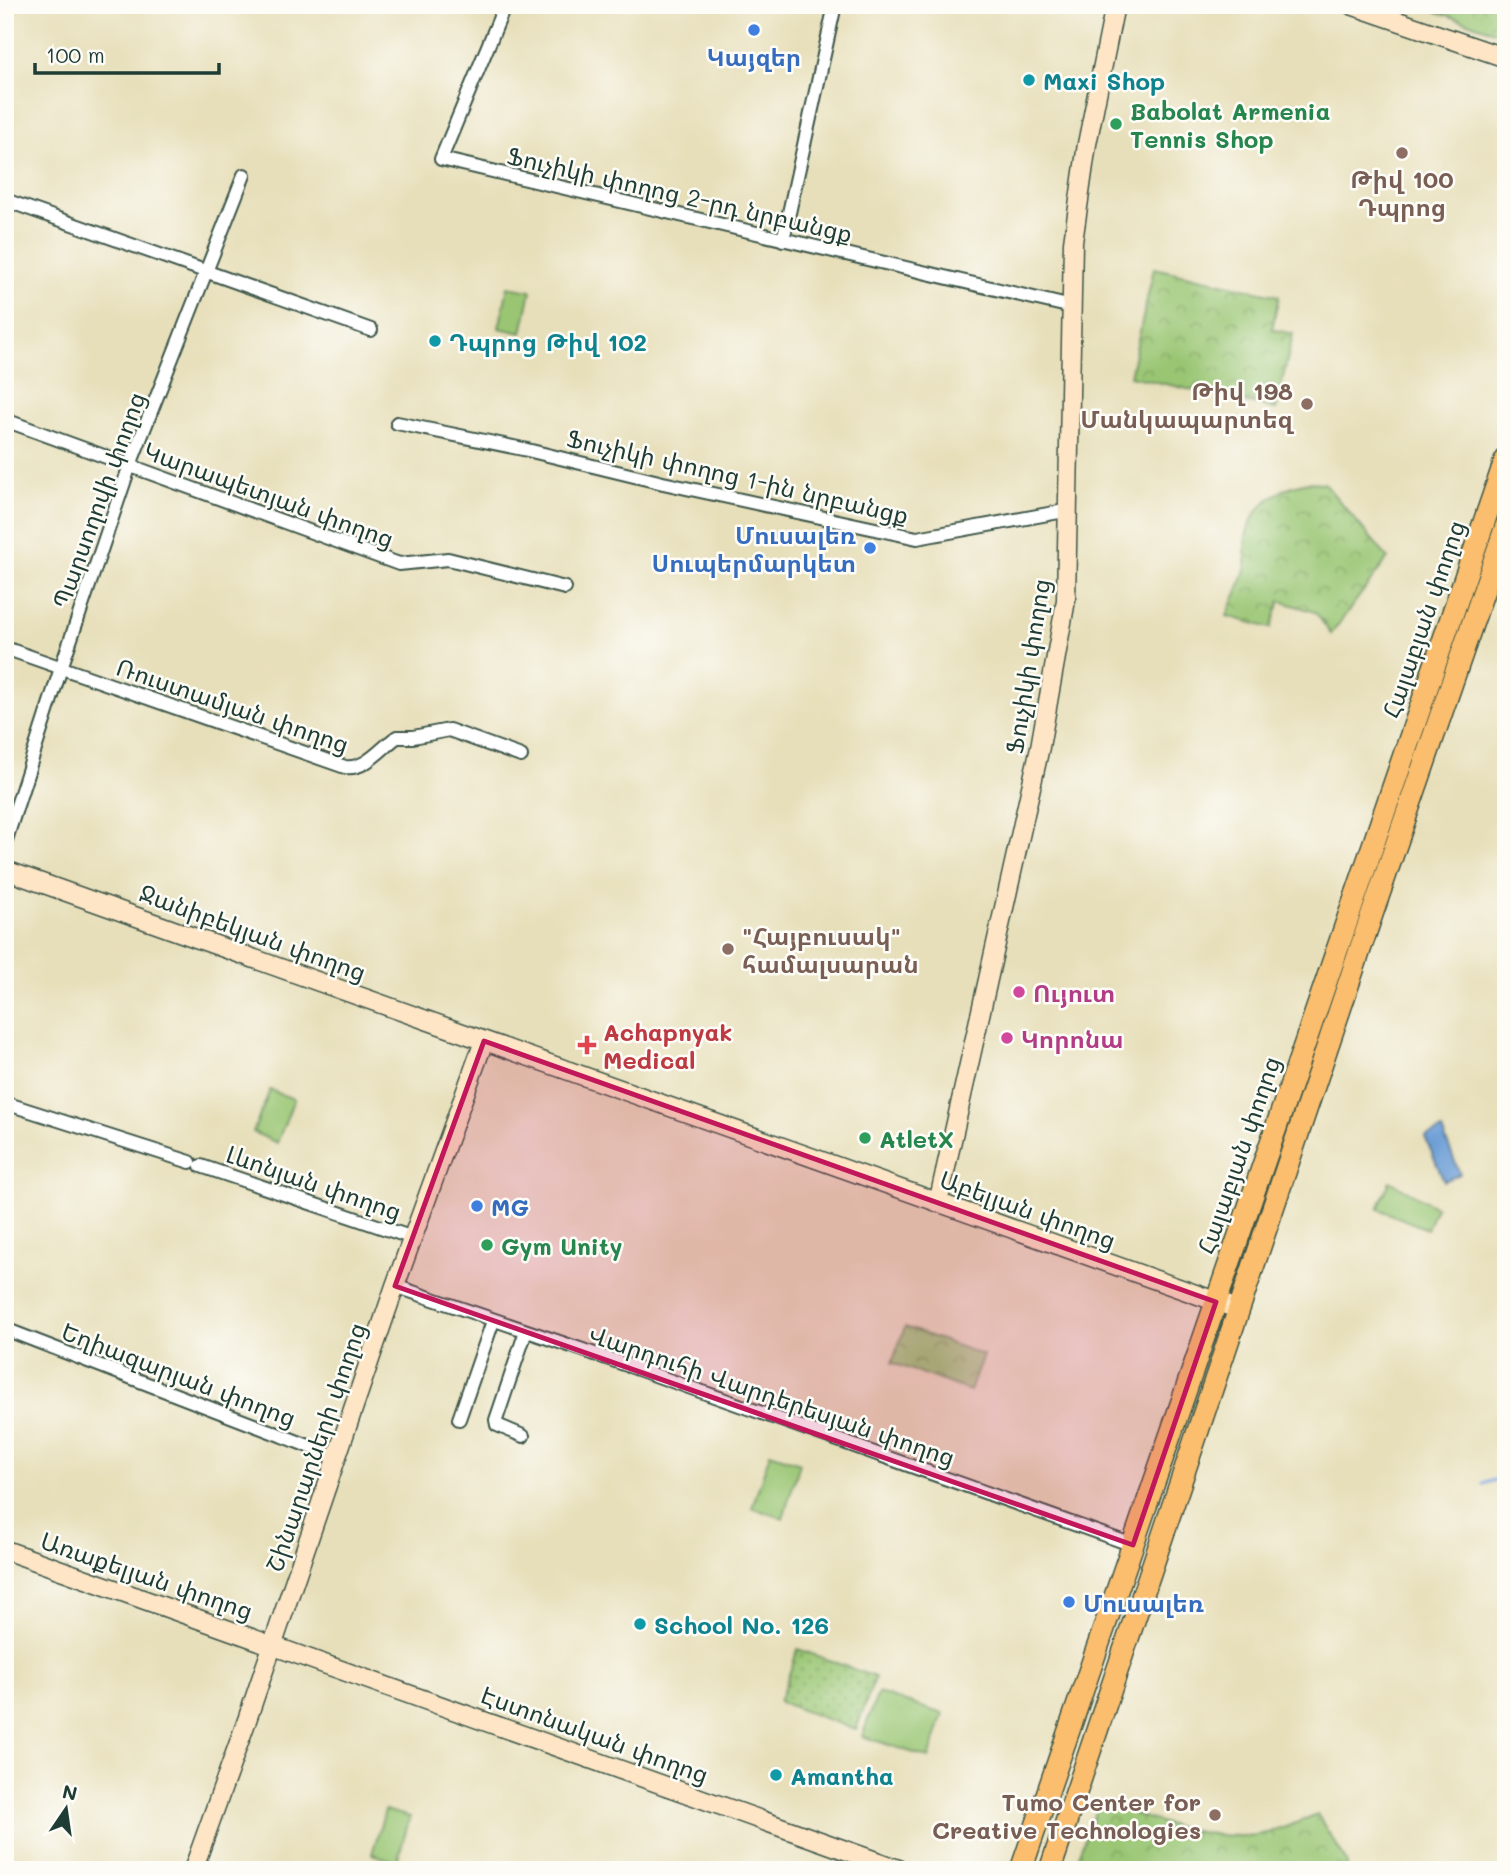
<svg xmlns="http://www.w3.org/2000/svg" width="1511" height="1875" viewBox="0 0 1511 1875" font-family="Mali,'Noto Sans Armenian',sans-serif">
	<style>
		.grass { fill: url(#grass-dots); stroke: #5c8254; stroke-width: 2 }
		.park { fill: url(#park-crowns); stroke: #5c8254; stroke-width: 2 }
		.pitch { fill: #9ac673; stroke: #5c8254; stroke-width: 2 }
		.water { fill: #6a9cd5; stroke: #446c84; stroke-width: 2 }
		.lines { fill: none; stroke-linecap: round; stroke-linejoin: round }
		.stream { stroke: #6a9cd5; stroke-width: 3.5 }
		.street-casing { stroke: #3d5548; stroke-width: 16 }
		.secondary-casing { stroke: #3d5548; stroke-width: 21 }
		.primary-casing { stroke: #3d5548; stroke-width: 24 }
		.street { stroke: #fff; stroke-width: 12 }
		.secondary { stroke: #fde5c5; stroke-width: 18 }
		.primary { stroke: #fabe6e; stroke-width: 21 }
		.marked { fill: #c2185b; fill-opacity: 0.2; stroke: #c2185b; stroke-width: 5; stroke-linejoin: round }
		.shop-dot { fill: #3f7fe0; stroke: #fdfcf7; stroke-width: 2.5 }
		.culture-dot { fill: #0f9aa8; stroke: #fdfcf7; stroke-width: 2.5 }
		.leisure-dot { fill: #2e9e5b; stroke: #fdfcf7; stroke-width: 2.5 }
		.education-dot { fill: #8d6e63; stroke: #fdfcf7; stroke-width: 2.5 }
		.hotel-dot { fill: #d1479c; stroke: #fdfcf7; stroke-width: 2.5 }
		.health-dot { fill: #e0444e; stroke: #fdfcf7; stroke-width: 2.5 }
		.labels { text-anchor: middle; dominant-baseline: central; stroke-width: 5; stroke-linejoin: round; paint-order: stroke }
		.shop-label { font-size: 24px; font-weight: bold; fill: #366cbe; stroke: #fdfcf7; text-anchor: start }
		.culture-label { font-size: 24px; font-weight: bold; fill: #0d838f; stroke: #fdfcf7; text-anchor: start }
		.leisure-label { font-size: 24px; font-weight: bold; fill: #27864d; stroke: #fdfcf7; text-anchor: start }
		.education-label { font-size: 24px; font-weight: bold; fill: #785e54; stroke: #fdfcf7; text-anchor: end }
		.street-label { font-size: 24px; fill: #1f3d34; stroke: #fdfcf7 }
		.hotel-label { font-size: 24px; font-weight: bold; fill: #b23c85; stroke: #fdfcf7; text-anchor: start }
		.health-label { font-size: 24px; font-weight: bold; fill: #be3a42; stroke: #fdfcf7; text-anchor: start }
	</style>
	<defs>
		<pattern id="grass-dots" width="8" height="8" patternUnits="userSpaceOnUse" patternTransform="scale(1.75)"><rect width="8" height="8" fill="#9ac673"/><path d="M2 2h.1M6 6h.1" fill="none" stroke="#7da25f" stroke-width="1.8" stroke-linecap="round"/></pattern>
		<pattern id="park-crowns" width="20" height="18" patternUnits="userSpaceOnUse" patternTransform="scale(1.75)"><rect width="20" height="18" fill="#9ac673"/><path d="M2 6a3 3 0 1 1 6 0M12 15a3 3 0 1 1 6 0" fill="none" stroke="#7da25f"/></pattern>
	</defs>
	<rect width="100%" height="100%" fill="#fdfcf7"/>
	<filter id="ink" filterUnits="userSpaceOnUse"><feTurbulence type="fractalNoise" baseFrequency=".0143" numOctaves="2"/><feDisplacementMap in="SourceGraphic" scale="14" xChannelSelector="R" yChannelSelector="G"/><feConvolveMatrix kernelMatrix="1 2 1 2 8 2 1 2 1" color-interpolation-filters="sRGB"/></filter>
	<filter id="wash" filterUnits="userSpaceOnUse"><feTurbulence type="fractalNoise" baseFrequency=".00686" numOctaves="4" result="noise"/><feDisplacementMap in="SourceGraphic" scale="28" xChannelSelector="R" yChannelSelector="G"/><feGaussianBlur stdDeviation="1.57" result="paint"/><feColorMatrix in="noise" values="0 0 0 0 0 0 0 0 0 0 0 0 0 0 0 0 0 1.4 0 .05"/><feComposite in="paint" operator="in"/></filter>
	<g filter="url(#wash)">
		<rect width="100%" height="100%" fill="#e7dfba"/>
		<path class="grass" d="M 798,1649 L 875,1677 L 856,1730 L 779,1702 Z"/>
		<path class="park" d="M 1417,5 L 1506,5 L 1506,35 Z
			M 1154,268 L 1279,296 L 1272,329 L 1293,334 L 1276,409 L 1130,376 Z
			M 1307,482 L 1324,483 L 1388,558 L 1331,634 L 1315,612 L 1280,601 L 1271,628 L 1227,616 C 1233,600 1244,581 1246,564 C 1247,559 1245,553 1245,548 C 1246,511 1274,489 1307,482 Z
			M 905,1327 L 983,1355 L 970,1391 L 892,1363 Z
			M 1099,1803 C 1149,1818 1203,1841 1256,1835 C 1277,1832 1298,1822 1317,1814 L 1346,1861 L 1348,1870 L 1072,1870 Z"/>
		<path class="pitch" d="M 508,287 L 531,291 L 522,333 L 499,328 Z
			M 270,1090 L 294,1099 L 277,1143 L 253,1132 Z
			M 1390,1181 L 1436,1207 L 1427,1229 L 1378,1209 Z
			M 770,1453 L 800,1463 L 783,1518 L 752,1508 Z
			M 878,1693 L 943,1714 L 929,1758 L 862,1736 Z
			M 385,1810 L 410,1817 L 397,1862 L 372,1854 Z"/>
		<path class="water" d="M 1442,1130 L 1460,1174 L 1444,1181 L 1425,1137 Z"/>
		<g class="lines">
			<path class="stream" d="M 1483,1484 L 1506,1476"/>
		</g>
	</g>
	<g filter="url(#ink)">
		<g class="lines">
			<defs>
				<path id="street" d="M 505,5 L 441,159 L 1072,307
					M 5,200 L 371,330
					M 783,240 L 835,5
					M 5,420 L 399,564 L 448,559 L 565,588
					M 397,423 L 523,449 L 663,483 L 917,538 L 1070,510
					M 5,648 L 345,767 C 366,770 382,747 397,737 L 413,737 L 449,730 L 521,756
					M 5,843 L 61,668 L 130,465 L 244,175
					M 5,1103 L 190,1162
					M 201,1166 L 413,1238
					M 395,1286 L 624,1364 L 1133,1545
					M 5,1329 L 337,1457
					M 459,1419 L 493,1321
					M 523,1436 L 497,1425 L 496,1420 L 526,1331"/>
				<path id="secondary" d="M 1351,5 L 1506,58
					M 5,870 L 1229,1306
					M 938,1203 L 1040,747 L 1066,600 L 1073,242 L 1087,144 L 1115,5
					M 5,1550 L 901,1870
					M 193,1870 L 247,1720 L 395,1286 L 484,1041"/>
				<path id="primary" d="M 1021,1870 L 1506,458
					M 1050,1870 L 1366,932 L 1506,526"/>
			</defs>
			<use href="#street" class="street-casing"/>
			<use href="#secondary" class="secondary-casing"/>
			<use href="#primary" class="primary-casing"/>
			<use href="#street" class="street"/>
			<use href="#secondary" class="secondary"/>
			<use href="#primary" class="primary"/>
		</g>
	</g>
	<path class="marked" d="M 484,1041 L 1216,1302 L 1133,1545 L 395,1286 Z"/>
	<g class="shop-dot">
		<circle cx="754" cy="30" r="7"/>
		<circle cx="870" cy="548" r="7"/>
		<circle cx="477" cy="1206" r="7"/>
		<circle cx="1069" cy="1602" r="7"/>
	</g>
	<g class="culture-dot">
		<circle cx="1029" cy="80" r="7"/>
		<circle cx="435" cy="341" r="7"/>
		<circle cx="640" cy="1624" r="7"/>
		<circle cx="776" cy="1775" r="7"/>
	</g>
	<g class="leisure-dot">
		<circle cx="1116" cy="124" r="7"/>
		<circle cx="865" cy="1138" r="7"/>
		<circle cx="487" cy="1245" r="7"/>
	</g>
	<g class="education-dot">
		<circle cx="1402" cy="153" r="7"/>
		<circle cx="1307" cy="404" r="7"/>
		<circle cx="728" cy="949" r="7"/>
		<circle cx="1215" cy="1815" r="7"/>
	</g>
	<g class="hotel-dot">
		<circle cx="1019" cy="992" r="7"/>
		<circle cx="1007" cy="1038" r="7"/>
	</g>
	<path class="health-dot" d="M583.5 1034.5h7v7h7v7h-7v7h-7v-7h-7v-7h7z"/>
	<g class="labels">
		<g class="shop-label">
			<text x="754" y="56" text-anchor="middle">Կայզեր</text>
			<text x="856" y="534" text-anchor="end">Մուսալեռ<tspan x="856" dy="28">Սուպերմարկետ</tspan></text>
			<text x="491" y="1206">MG</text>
			<text x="1083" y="1602">Մուսալեռ</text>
		</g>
		<g class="culture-label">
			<text x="1043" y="80">Maxi Shop</text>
			<text x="449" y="341">Դպրոց Թիվ 102</text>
			<text x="654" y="1624">School No. 126</text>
			<text x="790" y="1775">Amantha</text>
		</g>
		<g class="leisure-label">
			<text x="1130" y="110">Babolat Armenia<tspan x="1130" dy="28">Tennis Shop</tspan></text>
			<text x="879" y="1138">AtletX</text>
			<text x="501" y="1245">Gym Unity</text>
		</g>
		<g class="education-label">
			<text x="1402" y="178" text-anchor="middle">Թիվ 100<tspan x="1402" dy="28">Դպրոց</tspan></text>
			<text x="1293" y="390">Թիվ 198<tspan x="1293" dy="28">Մանկապարտեզ</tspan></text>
			<text x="742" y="935" text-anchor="start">"Հայբուսակ"<tspan x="742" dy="28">համալսարան</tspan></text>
			<text x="1201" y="1801">Tumo Center for<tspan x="1201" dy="28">Creative Technologies</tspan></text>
		</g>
		<g class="street-label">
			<text transform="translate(680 194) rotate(13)">Ֆուչիկի փողոց 2-րդ նրբանցք</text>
			<text transform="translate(738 476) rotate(13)">Ֆուչիկի փողոց 1-ին նրբանցք</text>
			<text transform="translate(269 494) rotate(20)">Կարապետյան փողոց</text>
			<text transform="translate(98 500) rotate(-70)">Պարսողովի փողոց</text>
			<text transform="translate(1423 619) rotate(-71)">Հալաբյան փողոց</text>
			<text transform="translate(1027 666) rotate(-81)">Ֆուչիկի փողոց</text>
			<text transform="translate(233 705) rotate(19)">Ռուստամյան փողոց</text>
			<text transform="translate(253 932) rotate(20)">Ջանիբեկյան փողոց</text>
			<text transform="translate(1238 1155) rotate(-71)">Հալաբյան փողոց</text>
			<text transform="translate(314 1182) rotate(19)">Լևոնյան փողոց</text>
			<text transform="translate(1028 1209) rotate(20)">Աբելյան փողոց</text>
			<text transform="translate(179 1374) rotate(21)">Եղիազարյան փողոց</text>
			<text transform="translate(772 1395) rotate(19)">Վարդուհի Վարդերեսյան փողոց</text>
			<text transform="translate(315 1447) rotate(-71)">Շինարարների փողոց</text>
			<text transform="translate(147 1575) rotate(19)">Առաքելյան փողոց</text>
			<text transform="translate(595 1734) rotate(20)">Էստոնական փողոց</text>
		</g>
		<g class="hotel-label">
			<text x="1033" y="992">Ույուտ</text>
			<text x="1021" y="1038">Կորոնա</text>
		</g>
		<g class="health-label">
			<text x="603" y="1031">Achapnyak<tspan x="603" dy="28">Medical</tspan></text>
		</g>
	</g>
	<rect width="1511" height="1875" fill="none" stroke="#fdfcf7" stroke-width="28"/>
	<g transform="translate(66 1809) rotate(13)" stroke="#fdfcf7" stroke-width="5" paint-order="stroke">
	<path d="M0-5L12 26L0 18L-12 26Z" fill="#1f3d34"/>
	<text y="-10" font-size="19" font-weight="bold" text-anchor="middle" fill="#1f3d34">N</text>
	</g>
	<path d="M35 63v10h184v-10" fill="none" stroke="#1f3d34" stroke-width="3.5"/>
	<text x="46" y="63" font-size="21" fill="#1f3d34" stroke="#fdfcf7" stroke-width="5" paint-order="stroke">100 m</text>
</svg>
